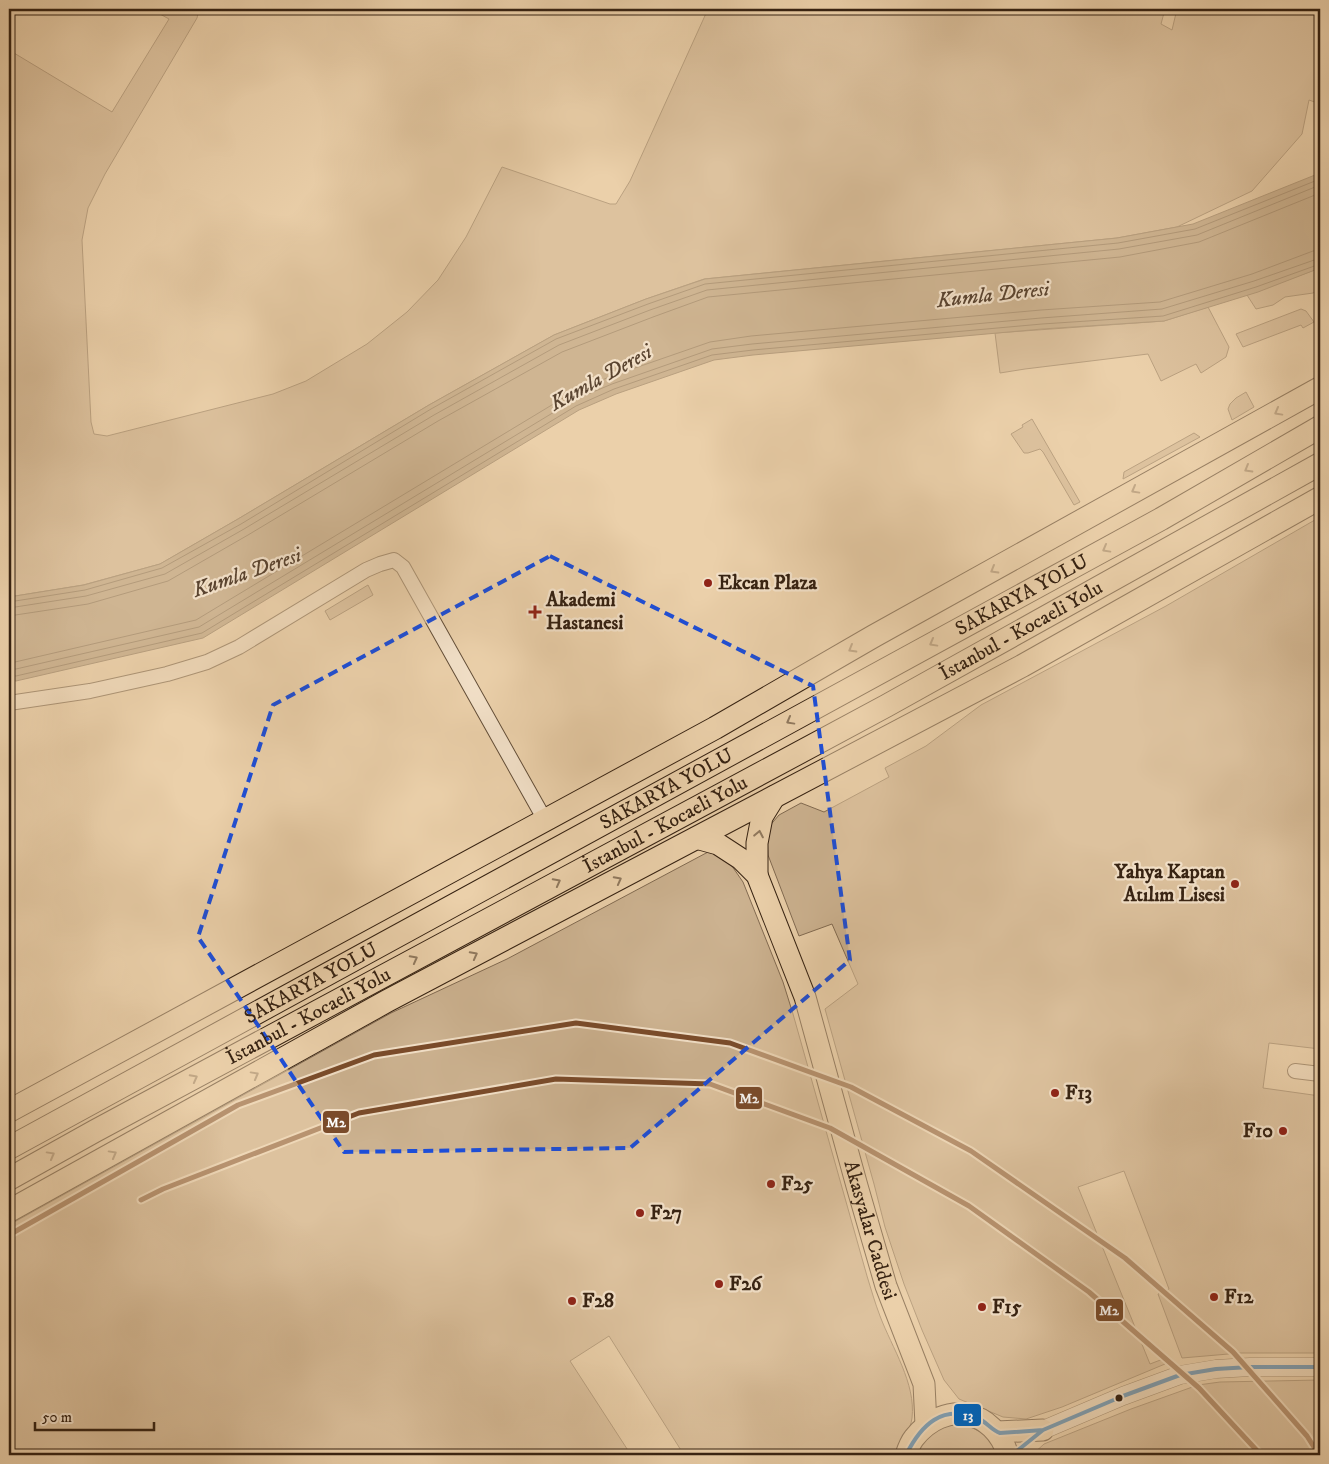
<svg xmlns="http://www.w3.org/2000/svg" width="1329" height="1464" viewBox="0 0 1329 1464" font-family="'IM FELL DW Pica',serif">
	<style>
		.green { fill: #ccb290; stroke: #816a51 }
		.water { fill: #ad9576; stroke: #7d674e }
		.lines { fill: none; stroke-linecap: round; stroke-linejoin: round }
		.shore { stroke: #725c44; stroke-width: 1 }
		.minor-casing { stroke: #634e38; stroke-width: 16 }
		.tertiary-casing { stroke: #634e38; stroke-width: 19 }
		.primary-casing { stroke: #362212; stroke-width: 23 }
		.trunk-casing { stroke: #362212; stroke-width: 24 }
		.minor { stroke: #f2e0c8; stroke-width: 14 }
		.tertiary { stroke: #f2e0c8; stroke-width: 18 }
		.primary { stroke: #ebd0aa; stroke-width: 21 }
		.trunk { stroke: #ebd0aa; stroke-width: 22 }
		.bus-1-casing { stroke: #f2e0c8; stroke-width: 8 }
		.bus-1 { stroke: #0065bd; stroke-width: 4 }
		.metro-1-casing { stroke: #f2e0c8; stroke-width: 9 }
		.metro-1 { stroke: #7a4b2a; stroke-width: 5 }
		.oneway { stroke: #90795e }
		.marked { fill: none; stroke: #1d4ed8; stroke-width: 4; stroke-dasharray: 10 6; stroke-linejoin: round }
		.poi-dot { fill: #8f2418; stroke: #f2e0c8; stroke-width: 2 }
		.bus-dot { fill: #362212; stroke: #f2e0c8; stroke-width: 2 }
		.labels { text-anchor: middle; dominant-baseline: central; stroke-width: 4.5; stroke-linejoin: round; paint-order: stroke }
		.poi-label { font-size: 20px; font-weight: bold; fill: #362212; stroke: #f2e0c8; text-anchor: start }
		.street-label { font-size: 20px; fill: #362212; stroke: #f2e0c8 }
		.water-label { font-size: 21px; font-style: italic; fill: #5a4430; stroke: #f2e0c8 }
		.line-badge { stroke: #f2e0c8; stroke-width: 2 }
		.badge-label { font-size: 14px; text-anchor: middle; font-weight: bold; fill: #fff }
	</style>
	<rect width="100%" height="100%" fill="#ebd0aa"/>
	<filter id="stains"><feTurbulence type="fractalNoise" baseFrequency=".004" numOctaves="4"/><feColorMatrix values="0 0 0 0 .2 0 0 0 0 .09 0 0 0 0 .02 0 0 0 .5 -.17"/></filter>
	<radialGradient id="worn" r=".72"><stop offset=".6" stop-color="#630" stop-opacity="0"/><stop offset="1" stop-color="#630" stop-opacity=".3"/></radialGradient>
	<path class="green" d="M 151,9 L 199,9 L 197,18 L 105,174 L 88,208 L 82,240 L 91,422 L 94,434 L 107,436 L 273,394 L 306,381 L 367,344 L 407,312 L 438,280 L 466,237 L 502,167 L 610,204 L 616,204 L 630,181 L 708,9 L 1165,9 L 1161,24 L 1172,30 L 1177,9 L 1320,9 L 1320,104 L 1309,100 L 1302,134 L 1252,191 L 1177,227 L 1117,238 L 704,279 L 646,299 L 554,335 L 429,405 L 238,519 L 160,564 L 83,585 L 9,597 L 9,50 L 112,112 L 169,19 Z
		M 1320,268 L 1320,289 L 1313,293 L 1285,297 L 1273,305 L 1256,309 L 1247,295 Z
		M 1208,307 L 1229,347 L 1226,357 L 1201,373 L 1196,364 L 1161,381 L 1148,354 L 1025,369 L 1000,373 L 995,333 L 1164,321 Z
		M 1301,309 L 1306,311 L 1314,322 L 1303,328 L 1301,325 L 1243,347 L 1236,334 Z
		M 1246,392 L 1254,407 L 1232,420 L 1228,409 L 1230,404 L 1236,398 Z
		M 1032,419 L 1080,502 L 1074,505 L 1043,452 L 1040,449 L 1028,453 L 1024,453 L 1011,434 L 1023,427 L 1022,425 Z
		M 1194,433 L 1200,437 L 1123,479 L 1124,472 Z
		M 1320,517 L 1320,1049 L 1269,1043 L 1263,1088 L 1320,1096 L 1320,1353 L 1240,1353 L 1182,1358 L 1158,1294 L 1169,1289 L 1124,1171 L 1078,1187 L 1150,1364 L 1163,1359 L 1165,1364 L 1062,1407 L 1026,1419 L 1003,1417 L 959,1399 L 944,1380 L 922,1330 L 904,1284 L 885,1227 L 874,1184 L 825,1009 L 858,984 L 832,924 L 799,936 L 768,855 L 767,829 L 779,815 L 801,803 L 824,812 L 889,777 L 885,768 L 926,746 L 981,705 L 1166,606 Z
		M 368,585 L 373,595 L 330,620 L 325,611 Z
		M 708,852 L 725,856 L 743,882 L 783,982 L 793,1014 L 867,1276 C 871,1289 875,1303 880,1316 C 892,1348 916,1383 912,1418 C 911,1429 900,1447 893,1455 L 684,1455 L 609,1336 L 570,1361 L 631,1455 L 9,1455 L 9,1225 L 391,1013 L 507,959 Z
		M 1320,1380 L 1320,1455 L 1032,1455 L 1044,1444 L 1131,1409 L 1198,1385 L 1220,1382 Z
		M 957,1424 C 976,1427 991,1435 996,1455 L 917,1455 C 925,1435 935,1427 957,1424 Z"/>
	<path class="water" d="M 1320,173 L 1320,268 L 1258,292 L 1164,321 L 1042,329 L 753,355 L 714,360 L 616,394 L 579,410 L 203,638 L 16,681 L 9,680 L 9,597 L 84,585 L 160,564 L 238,519 L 429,405 L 554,335 L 646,299 L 705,279 L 1117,238 L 1193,224 Z"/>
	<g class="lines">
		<path class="shore" d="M 9,602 L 85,590 L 162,568 L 241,524 L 431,409 L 556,339 L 648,304 L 705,284 L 1118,243 L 1195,229 L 1320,179
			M 9,608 L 86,596 L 165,574 L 244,529 L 434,415 L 559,345 L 650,310 L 707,290 L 1119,249 L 1197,235 L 1320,185
			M 9,616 L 88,604 L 168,581 L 248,535 L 438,421 L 562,352 L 653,317 L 708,297 L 1120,257 L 1199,242 L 1320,193
			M 9,662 L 15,662 L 196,620 L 570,394 L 609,377 L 710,342 L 751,336 L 1041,310 L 1160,302 L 1252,274 L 1313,251 L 1320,250
			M 9,669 L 16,669 L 199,627 L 574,400 L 612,384 L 712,349 L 752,344 L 1041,318 L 1162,309 L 1254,281 L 1320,258
			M 9,675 L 16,676 L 202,633 L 576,406 L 614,389 L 712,355 L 753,350 L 1042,324 L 1163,316 L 1256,287 L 1320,264"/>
		<defs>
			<path id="minor" d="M 9,703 L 90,691 L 167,674 L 207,662 L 239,647 L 366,570 L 380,564 L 394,560 L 403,567 L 545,820
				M 1295,1071 L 1320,1074"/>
			<path id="tertiary" d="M 1043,1430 L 1123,1396 L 1180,1375 L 1216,1369 L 1250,1367 L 1320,1367"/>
			<g id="primary">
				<path id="s1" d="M 696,838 L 718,844 L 741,859 L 757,875 L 805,997 L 857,1186 L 886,1286 L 924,1384 L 926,1425"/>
				<path d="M 757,875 L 757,843 L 762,817 L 775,796"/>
				<path d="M 997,1432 L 1043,1430"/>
				<path d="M 906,1455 C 908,1449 910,1443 914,1438 C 945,1399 994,1409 1008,1455"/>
			</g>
			<g id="trunk">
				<path d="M 9,1111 L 715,728 L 874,636 L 1320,388"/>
				<path id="s2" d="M 9,1148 L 1161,519 L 1320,427"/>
				<path id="s3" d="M 9,1179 L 95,1131 L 886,706 L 1320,464"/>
				<path d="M 9,1211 L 387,1001 L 1022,666 L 1320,498"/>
			</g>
		</defs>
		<use href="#minor" class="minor-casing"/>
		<use href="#tertiary" class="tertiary-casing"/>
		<use href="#primary" class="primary-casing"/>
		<use href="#trunk" class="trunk-casing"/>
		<use href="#minor" class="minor"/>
		<use href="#tertiary" class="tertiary"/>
		<use href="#primary" class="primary"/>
		<use href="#trunk" class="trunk"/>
		<defs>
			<path id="bus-1" d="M 906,1455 C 921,1425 942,1404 977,1418 C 986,1421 991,1430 1000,1433 L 1043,1430
				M 1012,1455 L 1043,1430 L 1123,1396 L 1180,1375 L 1216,1369 L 1250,1367 L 1320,1367"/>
		</defs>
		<use href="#bus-1" class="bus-1-casing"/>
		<use href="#bus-1" class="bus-1"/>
		<defs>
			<path id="metro-1" d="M 141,1200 L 163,1189 L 359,1113 L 556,1079 L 710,1084 L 830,1128 L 969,1206 L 1089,1292 L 1199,1388 L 1261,1455
				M 9,1235 L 238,1105 L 374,1055 L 576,1023 L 730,1043 L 851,1087 L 971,1151 L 1125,1258 L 1233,1352 L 1307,1436 L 1319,1455"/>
		</defs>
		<use href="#metro-1" class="metro-1-casing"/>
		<use href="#metro-1" class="metro-1"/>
	</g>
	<defs><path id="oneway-chevron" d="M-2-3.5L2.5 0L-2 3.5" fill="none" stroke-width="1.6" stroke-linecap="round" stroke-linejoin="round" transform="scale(1.25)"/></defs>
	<g class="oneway">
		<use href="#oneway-chevron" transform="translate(1278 412) rotate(151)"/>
		<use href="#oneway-chevron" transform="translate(1248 469) rotate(150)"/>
		<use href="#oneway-chevron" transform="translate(1135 490) rotate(151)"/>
		<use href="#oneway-chevron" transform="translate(1106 549) rotate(151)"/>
		<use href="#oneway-chevron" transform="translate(994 570) rotate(150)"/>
		<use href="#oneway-chevron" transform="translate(933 643) rotate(151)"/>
		<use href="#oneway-chevron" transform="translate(852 649) rotate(150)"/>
		<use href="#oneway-chevron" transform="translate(790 721) rotate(151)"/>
		<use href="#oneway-chevron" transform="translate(759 834) rotate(-79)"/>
		<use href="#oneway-chevron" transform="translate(618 880) rotate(-28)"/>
		<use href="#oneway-chevron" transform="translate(557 882) rotate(-28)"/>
		<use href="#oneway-chevron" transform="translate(474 955) rotate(-28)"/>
		<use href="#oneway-chevron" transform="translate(414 959) rotate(-28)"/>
		<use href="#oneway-chevron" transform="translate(255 1075) rotate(-29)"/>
		<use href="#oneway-chevron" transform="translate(194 1078) rotate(-28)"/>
		<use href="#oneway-chevron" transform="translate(113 1154) rotate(-29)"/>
		<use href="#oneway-chevron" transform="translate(51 1155) rotate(-29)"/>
	</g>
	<path d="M0 0H1329V1464H0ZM 550,556 L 813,686 L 850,960 L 630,1148 L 344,1152 L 198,937 L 273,705 Z" fill="#ebd0aa" fill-opacity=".55" fill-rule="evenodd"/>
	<path class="marked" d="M 550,556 L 813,686 L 850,960 L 630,1148 L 344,1152 L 198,937 L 273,705 Z"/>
	<g class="poi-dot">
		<circle cx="708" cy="583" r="5"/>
		<path d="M532.5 604.5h5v5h5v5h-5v5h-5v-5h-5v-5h5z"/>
		<circle cx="1235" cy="884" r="5"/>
		<circle cx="1055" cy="1093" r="5"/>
		<circle cx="1283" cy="1131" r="5"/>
		<circle cx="771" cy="1184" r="5"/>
		<circle cx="640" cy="1213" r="5"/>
		<circle cx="719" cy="1284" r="5"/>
		<circle cx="1214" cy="1297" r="5"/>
		<circle cx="572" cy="1301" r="5"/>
		<circle cx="982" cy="1307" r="5"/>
	</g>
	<circle class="bus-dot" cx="1119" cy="1398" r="4.5"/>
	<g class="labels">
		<g class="poi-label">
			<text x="718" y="583">Ekcan Plaza</text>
			<text x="546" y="600">Akademi<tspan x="546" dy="23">Hastanesi</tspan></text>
			<text x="1225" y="872" text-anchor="end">Yahya Kaptan<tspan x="1225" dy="23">Atılım Lisesi</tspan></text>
			<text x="1065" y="1093">F13</text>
			<text x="1273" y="1131" text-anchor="end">F10</text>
			<text x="781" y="1184">F25</text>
			<text x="650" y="1213">F27</text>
			<text x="729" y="1284">F26</text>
			<text x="1224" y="1297">F12</text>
			<text x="582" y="1301">F28</text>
			<text x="992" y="1307">F15</text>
		</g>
		<g class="street-label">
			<text stroke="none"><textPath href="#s2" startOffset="1154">SAKARYA YOLU</textPath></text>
			<text stroke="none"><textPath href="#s3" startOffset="1151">İstanbul - Kocaeli Yolu</textPath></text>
			<text stroke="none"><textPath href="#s2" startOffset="749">SAKARYA YOLU</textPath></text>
			<text stroke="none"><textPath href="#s3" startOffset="746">İstanbul - Kocaeli Yolu</textPath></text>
			<text stroke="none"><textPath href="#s2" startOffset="344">SAKARYA YOLU</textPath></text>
			<text stroke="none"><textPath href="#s3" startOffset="341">İstanbul - Kocaeli Yolu</textPath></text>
			<text stroke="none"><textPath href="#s1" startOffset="446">Akasyalar Caddesi</textPath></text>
		</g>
		<g class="water-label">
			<text transform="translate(993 295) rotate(-6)">Kumla Deresi</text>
			<text transform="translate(601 378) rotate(-29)">Kumla Deresi</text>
			<text transform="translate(247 573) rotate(-19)">Kumla Deresi</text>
		</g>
	</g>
	<g class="line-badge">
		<rect x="735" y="1086" width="28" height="24" rx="5" fill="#7a4b2a"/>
		<rect x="322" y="1110" width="28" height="24" rx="5" fill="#7a4b2a"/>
		<rect x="1095" y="1298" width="29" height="24" rx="5" fill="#7a4b2a"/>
		<rect x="953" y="1403" width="29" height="24" rx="5" fill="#0065bd"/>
	</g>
	<g class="badge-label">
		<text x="749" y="1103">M2</text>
		<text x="336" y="1127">M2</text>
		<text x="1109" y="1315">M2</text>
		<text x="968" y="1420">13</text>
	</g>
	<rect width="1329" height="1464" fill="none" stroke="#ebd0aa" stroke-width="30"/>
	<rect x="10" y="10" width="1309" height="1444" fill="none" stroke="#362212" stroke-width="2.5"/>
	<rect x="15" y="15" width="1299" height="1434" fill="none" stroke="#362212"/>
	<path d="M35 1422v8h119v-8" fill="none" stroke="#362212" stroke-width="2.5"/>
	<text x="42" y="1422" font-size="15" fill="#362212" stroke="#f2e0c8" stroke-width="4" paint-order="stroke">50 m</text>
	<rect width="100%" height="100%" filter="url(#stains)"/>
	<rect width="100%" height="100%" fill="url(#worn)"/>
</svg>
